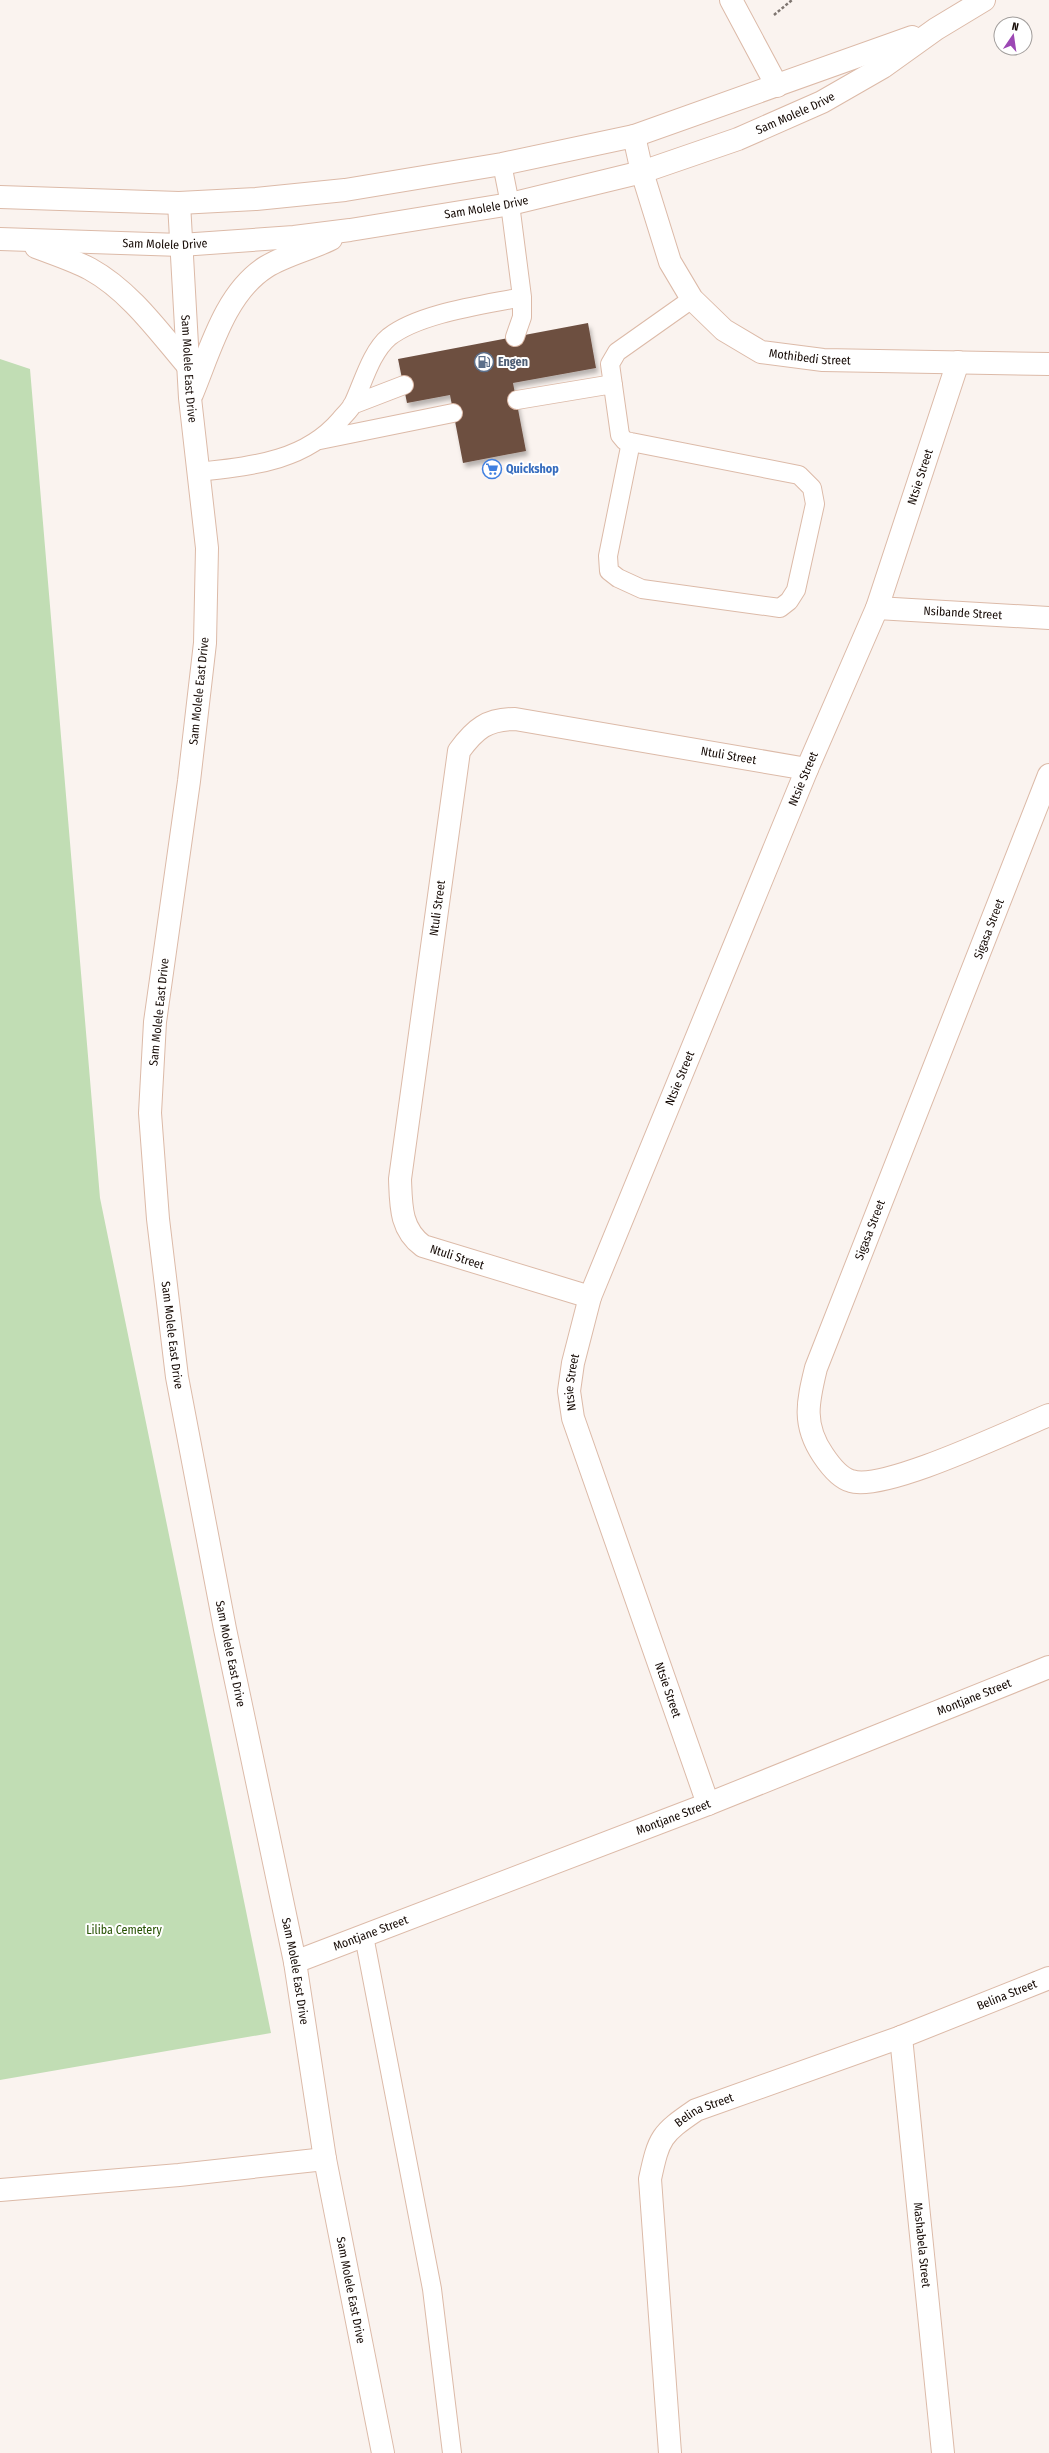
<svg xmlns="http://www.w3.org/2000/svg" width="1049" height="2453" viewBox="0 0 1049 2453" font-family="'Fira Sans Condensed',sans-serif">
	<style>
		.green { fill: #c1ddb4 }
		.building { fill: #6d4f41; filter: url(#shadow) }
		.lines { fill: none; stroke-linecap: round; stroke-linejoin: round }
		.service-casing { stroke: #dcbaa8; stroke-width: 20 }
		.minor-casing { stroke: #dcbaa8; stroke-width: 24 }
		.tertiary-casing { stroke: #dcbaa8; stroke-width: 24 }
		.path { stroke: #7e7570; stroke-width: 2.5; stroke-dasharray: 3 2; stroke-linecap: butt }
		.service { stroke: #fff; stroke-width: 18 }
		.minor { stroke: #fff; stroke-width: 22 }
		.tertiary { stroke: #fff; stroke-width: 22 }
		.labels { text-anchor: middle; dominant-baseline: central; stroke-width: 4; stroke-linejoin: round; paint-order: stroke }
		.street-label { font-size: 12px; fill: #150a05; stroke: #fff }
		.service-label { font-size: 12px; font-weight: bold; fill: #4e5e75; stroke: #fff; text-anchor: start }
		.shop-label { font-size: 12px; font-weight: bold; fill: #366cbe; stroke: #fff; text-anchor: start }
		.park-label { font-size: 12px; fill: #275203; stroke: #fff }
	</style>
	<defs>
		<filter id="shadow"><feDropShadow dx="2.5" dy="4.5" stdDeviation="2" flood-color="#0004"/></filter>
	</defs>
	<rect width="100%" height="100%" fill="#faf3ef"/>
	<path class="green" d="M 0,359 L 30,369 L 100,1198 L 271,2033 L 0,2080 Z"/>
	<path class="building" d="M 588,323 L 596,368 L 513,383 L 526,451 L 463,463 L 450,395 L 407,403 L 398,359 Z"/>
	<g class="lines">
		<defs>
			<path id="service" d="M 515,337 L 522,317 L 522,297
				M 517,400 L 613,384
				M 352,405 L 404,385
				M 320,440 L 453,413
				M 631,442 L 608,556 L 609,571 L 618,578 L 642,589 L 780,608 L 789,601 L 796,590 L 815,504 L 812,488 L 799,475 L 631,442 L 625,441 L 620,435 L 610,364 L 617,352 L 692,299
				M 198,472 C 250,466 304,462 340,420 C 344,415 350,410 353,404 C 363,383 371,352 389,337 C 420,313 483,305 522,297 L 510,204 L 502,164
				M 364,1936 L 432,2289 L 452,2453"/>
			<g id="minor">
				<path d="M 731,0 L 777,86"/>
				<path id="s1" d="M 634,136 L 642,172 L 670,262 L 692,299 L 724,330 L 761,352 L 823,360 L 1049,364"/>
				<path id="s2" d="M 877,608 L 1049,618"/>
				<path d="M 1049,775 L 816,1368 C 808,1401 802,1424 823,1455 C 829,1464 840,1478 851,1481 C 884,1492 1012,1430 1049,1415"/>
				<path id="s3" d="M 590,1297 L 423,1246 C 400,1229 401,1205 400,1179 L 459,751 C 475,729 487,719 515,719 L 807,769"/>
				<path id="s4" d="M 708,1804 L 573,1418 L 569,1391 L 573,1363 L 590,1297 L 807,769 L 877,608 L 958,362"/>
				<path id="s5" d="M 295,1962 L 708,1804 L 1049,1667"/>
				<path id="s6" d="M 901,2037 L 943,2453"/>
				<path d="M 0,2190 L 179,2175 L 325,2159"/>
				<path id="s7" d="M 670,2453 L 650,2179 C 659,2137 661,2134 696,2110 L 901,2037 L 1049,1978"/>
			</g>
			<g id="tertiary">
				<path d="M 0,197 L 179,203 L 256,199 L 345,190 L 502,164 L 634,136 L 912,37"/>
				<path id="s8" d="M 179,203 L 190,398 L 207,548 L 205,643 L 189,781 L 155,1022 L 150,1113 L 158,1219 L 177,1377 L 225,1629 L 295,1962 L 325,2159 L 383,2453"/>
				<path id="s9" d="M 0,239 L 181,245 L 294,237 L 350,230 L 510,204 L 642,172 L 738,139 L 822,102 L 883,67 L 936,29 L 984,0"/>
				<path d="M 36,247 C 54,254 73,260 90,269 C 130,291 159,332 188,366"/>
				<path d="M 192,394 C 210,351 225,293 266,267 C 285,255 311,249 331,239"/>
			</g>
		</defs>
		<use href="#service" class="service-casing"/>
		<use href="#minor" class="minor-casing"/>
		<use href="#tertiary" class="tertiary-casing"/>
		<path class="path" d="M 774,15 L 792,0"/>
		<use href="#service" class="service"/>
		<use href="#minor" class="minor"/>
		<use href="#tertiary" class="tertiary"/>
	</g>
	<defs>
		<symbol id="fuel-ring" viewBox="-11 -11 22 22"><circle r="9.5" fill="#fff" stroke="#5c6f8a" stroke-width="1.5"/><path d="M-5.5-6h7V0h2V4h1.3V-2.5L3-4.5l.8-.8L6-3V5H2.5V1h-1V6h-7ZM-4.2-4.7v3.2H.2V-4.7Z" fill="#5c6f8a"/></symbol>
		<symbol id="supermarket-ring" viewBox="-11 -11 22 22"><circle r="9.5" fill="#fff" stroke="#3f7fe0" stroke-width="1.5"/><path d="M-6-5.5h2.5l.6 2H6L4.5 2H-2.5L-4.4-4H-6ZM-1.5 3.2a1.3 1.3 0 1 0 .1 0ZM3 3.2a1.3 1.3 0 1 0 .1 0Z" fill="#3f7fe0"/></symbol>
	</defs>
	<g fill-rule="evenodd">
		<use href="#fuel-ring" x="473" y="351" width="22" height="22"/>
		<use href="#supermarket-ring" x="481" y="458" width="22" height="22"/>
	</g>
	<g class="labels">
		<g class="street-label">
			<text stroke="none"><textPath href="#s9" startOffset="813">Sam Molele Drive</textPath></text>
			<text stroke="none"><textPath href="#s9" startOffset="489">Sam Molele Drive</textPath></text>
			<text stroke="none"><textPath href="#s9" startOffset="165">Sam Molele Drive</textPath></text>
			<text stroke="none"><textPath href="#s1" startOffset="311">Mothibedi Street</textPath></text>
			<text stroke="none"><textPath href="#s8" startOffset="166">Sam Molele East Drive</textPath></text>
			<text stroke="none"><textPath href="#s4" startOffset="1417">Ntsie Street</textPath></text>
			<text stroke="none"><textPath href="#s2" startOffset="86">Nsibande Street</textPath></text>
			<text transform="translate(199 691) rotate(-84)">Sam Molele East Drive</text>
			<text stroke="none"><textPath href="#s3" startOffset="965">Ntuli Street</textPath></text>
			<text stroke="none"><textPath href="#s4" startOffset="1093">Ntsie Street</textPath></text>
			<text stroke="none"><textPath href="#s3" startOffset="522">Ntuli Street</textPath></text>
			<text transform="translate(989 929) rotate(-69)">Sigasa Street</text>
			<text transform="translate(159 1012) rotate(-84)">Sam Molele East Drive</text>
			<text stroke="none"><textPath href="#s4" startOffset="769">Ntsie Street</textPath></text>
			<text transform="translate(870 1230) rotate(-69)">Sigasa Street</text>
			<text transform="translate(457 1257) rotate(18)">Ntuli Street</text>
			<text stroke="none"><textPath href="#s8" startOffset="1138">Sam Molele East Drive</textPath></text>
			<text stroke="none"><textPath href="#s4" startOffset="445">Ntsie Street</textPath></text>
			<text stroke="none"><textPath href="#s8" startOffset="1462">Sam Molele East Drive</textPath></text>
			<text transform="translate(668 1690) rotate(71)">Ntsie Street</text>
			<text stroke="none"><textPath href="#s5" startOffset="729">Montjane Street</textPath></text>
			<text stroke="none"><textPath href="#s5" startOffset="405">Montjane Street</textPath></text>
			<text stroke="none"><textPath href="#s5" startOffset="81">Montjane Street</textPath></text>
			<text stroke="none"><textPath href="#s8" startOffset="1786">Sam Molele East Drive</textPath></text>
			<text stroke="none"><textPath href="#s7" startOffset="693">Belina Street</textPath></text>
			<text stroke="none"><textPath href="#s7" startOffset="369">Belina Street</textPath></text>
			<text stroke="none"><textPath href="#s6" startOffset="209">Mashabela Street</textPath></text>
			<text stroke="none"><textPath href="#s8" startOffset="2110">Sam Molele East Drive</textPath></text>
		</g>
		<g class="service-label">
			<text x="498" y="362">Engen</text>
		</g>
		<g class="shop-label">
			<text x="506" y="469">Quickshop</text>
		</g>
		<g class="park-label">
			<text x="124" y="1930">Liliba Cemetery</text>
		</g>
	</g>
	<g transform="translate(1013 36) rotate(13)"><circle r="19" fill="#ffffff" stroke="#a19d9b"/>
	<path d="M0-3L7 15L0 10L-7 15Z" fill="#9c47b4"/>
	<text y="-6" font-size="11" font-weight="bold" text-anchor="middle" fill="#150a05">N</text>
	</g>
</svg>
